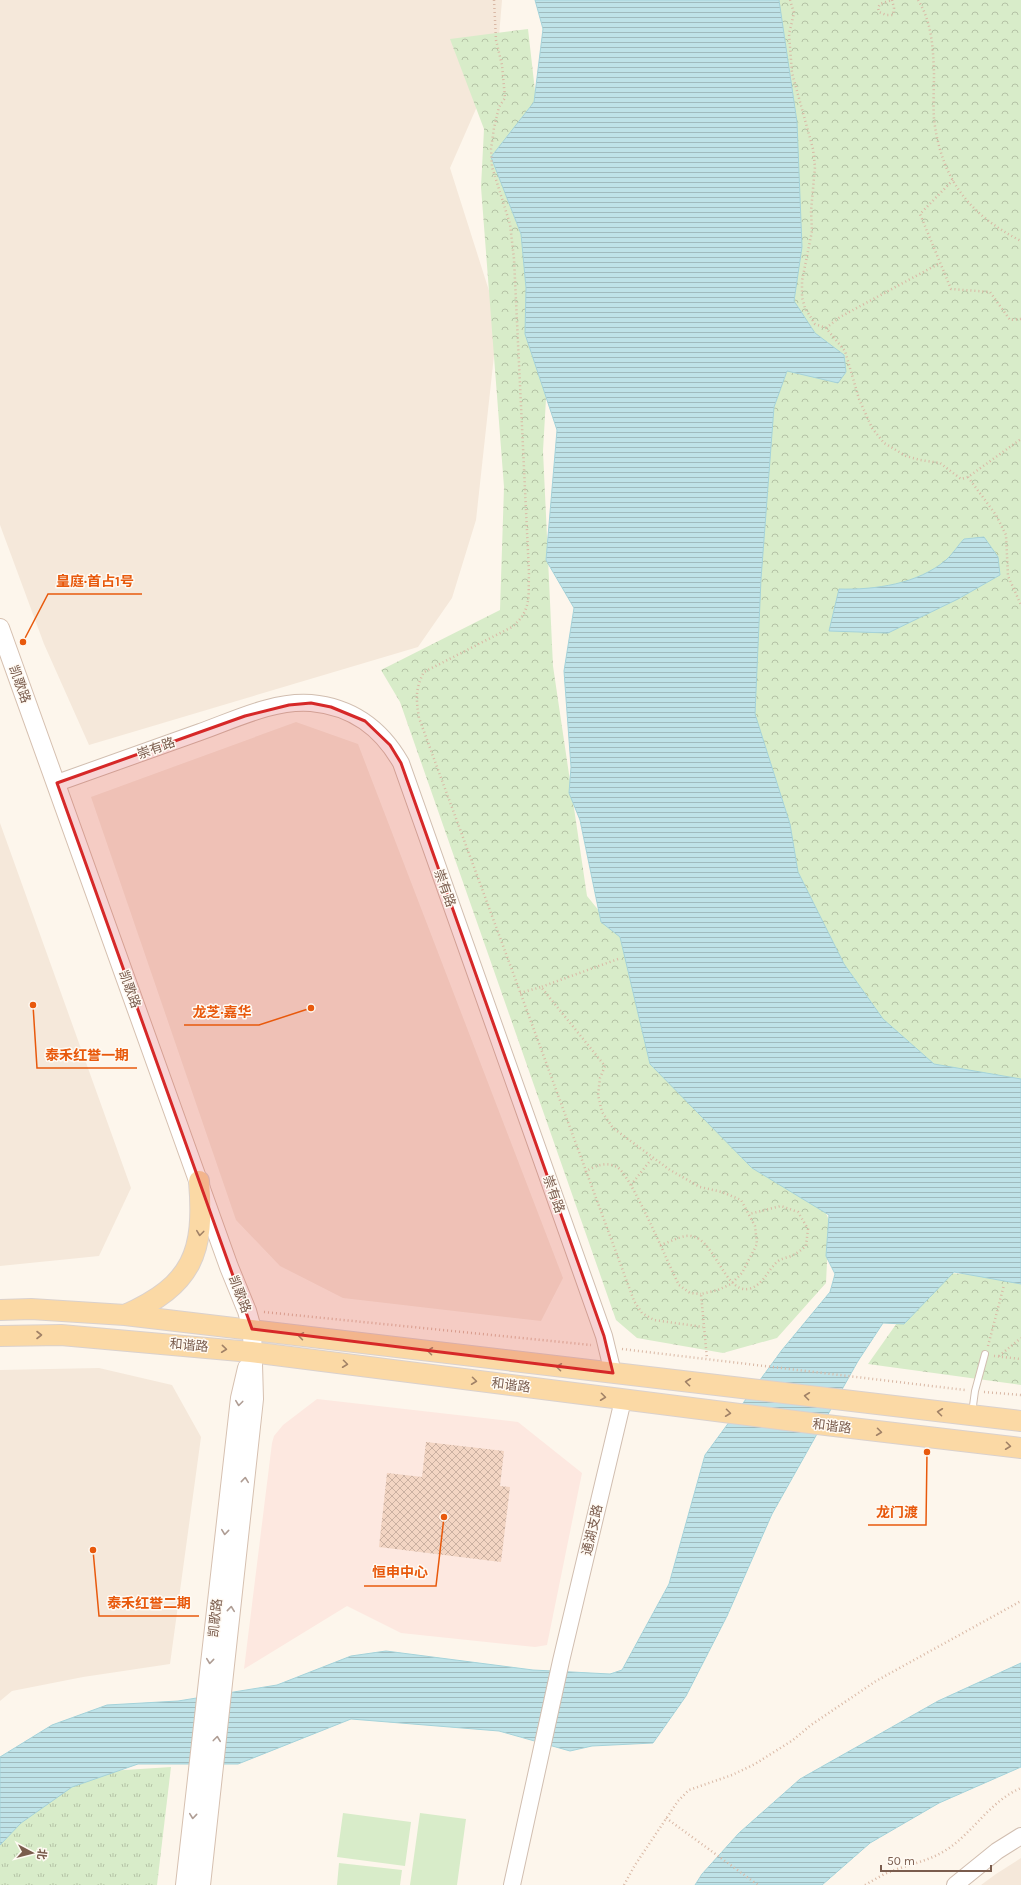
<svg xmlns="http://www.w3.org/2000/svg" width="1021" height="1885" viewBox="0 0 1021 1885" font-family="Karla,'Noto Sans SC',sans-serif">
	<style>
		.residential { fill: #f5e8da }
		.commercial { fill: #fde8e0 }
		.grass { fill: url(#grass-tufts) }
		.park { fill: url(#park-crowns) }
		.pitch { fill: #d8ecc9 }
		.water { fill: url(#water-rules); stroke: #a5d3da }
		.building { fill: url(#building-cross-hatch) }
		.lines { fill: none; stroke-linecap: round; stroke-linejoin: round }
		.service-casing { stroke: #d1beb0; stroke-width: 8 }
		.tertiary-casing { stroke: #d1beb0; stroke-width: 18 }
		.secondary-casing { stroke: #d6c0b0; stroke-width: 20 }
		.primary-casing { stroke: #dad1cd; stroke-width: 22 }
		.path { stroke: #d9b8a5; stroke-width: 2.5; stroke-dasharray: 1 3; stroke-linecap: butt }
		.service { stroke: #fff; stroke-width: 6 }
		.tertiary { stroke: #fff; stroke-width: 16 }
		.secondary { stroke: #fff; stroke-width: 18 }
		.primary { stroke: #fbd9a5; stroke-width: 20 }
		.oneway { stroke: #a18267 }
		.oneway2 { stroke: #af9d94 }
		.marked { fill: #d62828; fill-opacity: 0.2; stroke: #d62828; stroke-width: 3; stroke-linejoin: round }
		.labels { text-anchor: middle; dominant-baseline: central; stroke-width: 3; stroke-linejoin: round; paint-order: stroke }
		.street-label { font-size: 13px; fill: #7a5c4d; stroke: #fffaf3 }
		.leader { fill: none; stroke: #e8590c; stroke-width: 1.5 }
		.callout-dot { fill: #e8590c; stroke: #fffaf3; stroke-width: 1.5 }
		.callout-label { font-size: 14px; text-anchor: middle; font-weight: bold; fill: #e8590c; stroke: #fffaf3; stroke-width: 3; stroke-linejoin: round; paint-order: stroke }
	</style>
	<defs>
		<pattern id="grass-tufts" width="24" height="20" patternUnits="userSpaceOnUse"><rect width="24" height="20" fill="#d8ecc9"/><path d="M3 7l-1-3M5 7V3M7 7l1-3M15 17l-1-3M17 17v-4M19 17l1-3" fill="none" stroke="#b4c2a5"/></pattern>
		<pattern id="park-crowns" width="20" height="18" patternUnits="userSpaceOnUse"><rect width="20" height="18" fill="#d8ecc9"/><path d="M2 6a3 3 0 1 1 6 0M12 15a3 3 0 1 1 6 0" fill="none" stroke="#b4c2a5"/></pattern>
		<pattern id="water-rules" width="6" height="5" patternUnits="userSpaceOnUse"><rect width="6" height="5" fill="#bfe3e8"/><path d="M0 2.5h6" fill="none" stroke="#a0bbbe"/></pattern>
		<pattern id="building-cross-hatch" width="8" height="8" patternUnits="userSpaceOnUse"><rect width="8" height="8" fill="#f3d5c3"/><path d="M0 0l8 8M0 8l8-8" fill="none" stroke="#cab0a1"/></pattern>
	</defs>
	<rect width="100%" height="100%" fill="#fdf6ec"/>
	<path class="residential" d="M 0,0 L 502,0 L 497,61 L 450,168 L 498,319 L 476,520 L 452,598 L 418,647 L 89,745 L 44,644 L 0,525 Z
		M 296,722 L 358,744 L 563,1278 L 541,1321 L 343,1298 L 280,1266 L 236,1220 L 91,797 Z
		M 0,823 L 131,1188 L 99,1256 L 0,1266 Z
		M 99,1368 L 172,1385 L 201,1437 L 170,1664 L 83,1677 L 12,1691 L 0,1701 L 0,1370 Z
		M 1021,1858 L 1021,1885 L 981,1885 L 996,1874 Z"/>
	<path class="commercial" d="M 317,1399 L 518,1422 L 582,1473 L 547,1645 L 535,1647 L 401,1633 L 347,1606 L 244,1669 L 272,1443 L 274,1436 L 283,1425 Z"/>
	<path class="grass" d="M 171,1767 L 157,1885 L 0,1885 L 0,1830 L 94,1772 Z"/>
	<path class="park" d="M 740,0 L 1021,0 L 1021,1092 L 945,1099 L 767,902 L 718,590 Z
		M 528,29 L 554,259 L 543,451 L 553,666 L 587,896 L 620,937 L 818,1196 L 829,1220 L 826,1283 L 777,1338 L 723,1353 L 637,1338 L 616,1320 L 400,702 L 381,670 L 500,610 L 504,487 L 481,187 L 484,129 L 450,39 Z
		M 933,1272 L 1021,1278 L 1021,1385 L 868,1364 Z"/>
	<path class="pitch" d="M 343,1813 L 411,1822 L 405,1866 L 337,1857 Z
		M 420,1813 L 466,1819 L 457,1885 L 410,1885 Z
		M 339,1863 L 402,1870 L 400,1885 L 337,1885 Z"/>
	<path class="water" d="M 535,0 L 779,0 L 797,122 L 802,247 L 794,301 L 815,333 L 844,355 L 846,372 L 838,383 L 787,371 L 774,407 L 761,579 L 755,714 L 790,824 L 798,872 L 844,964 L 883,1019 L 934,1064 L 1021,1079 L 1021,1284 L 954,1272 L 904,1324 L 883,1323 L 858,1361 L 772,1514 L 727,1616 L 686,1696 L 653,1743 L 592,1746 L 570,1751 L 499,1731 L 351,1719 L 238,1764 L 138,1764 L 72,1787 L 21,1823 L 0,1845 L 0,1757 L 52,1725 L 107,1705 L 178,1701 L 277,1685 L 351,1656 L 386,1651 L 533,1670 L 610,1674 L 622,1670 L 669,1584 L 705,1455 L 782,1350 L 830,1292 L 835,1274 L 826,1256 L 829,1215 L 752,1168 L 650,1064 L 620,937 L 601,922 L 580,820 L 569,793 L 571,767 L 564,671 L 574,608 L 546,560 L 557,430 L 525,334 L 526,288 L 521,234 L 491,157 L 534,102 L 543,29 Z
		M 984,537 L 998,557 L 1000,575 L 958,599 L 888,633 L 829,631 L 839,589 C 875,590 918,584 946,560 C 953,554 958,545 964,539 Z
		M 1021,1663 L 1021,1767 L 939,1803 L 870,1843 L 822,1885 L 695,1885 L 702,1874 L 739,1833 L 800,1779 L 938,1701 Z"/>
	<path class="building" d="M 426,1442 L 504,1451 L 500,1486 L 510,1487 L 501,1562 L 379,1547 L 387,1473 L 422,1477 Z"/>
	<g class="lines">
		<defs>
			<path id="service" d="M 972,1413 L 975,1391 L 985,1354"/>
			<path id="tertiary" d="M 57,783 C 104,766 152,749 200,732 C 234,720 274,700 311,703 C 353,707 381,728 401,763 L 604,1336 L 613,1373
				M 512,1885 L 561,1661 L 623,1400
				M 955,1885 L 997,1851 L 1021,1836"/>
			<path id="secondary" d="M 0,628 L 229,1267 L 247,1311 L 252,1329 L 254,1399 L 201,1885
				M 185,1885 L 240,1398 L 247,1368"/>
			<path id="primary" d="M 0,1310 L 31,1309 L 125,1315 L 1021,1421
				M 125,1315 C 193,1285 205,1252 199,1181
				M 0,1336 L 61,1335 L 251,1352 L 826,1425 L 1021,1448"/>
		</defs>
		<use href="#service" class="service-casing"/>
		<use href="#tertiary" class="tertiary-casing"/>
		<use href="#secondary" class="secondary-casing"/>
		<use href="#primary" class="primary-casing"/>
		<path class="path" d="M 494,0 L 496,40 L 502,65 L 505,98 L 499,107 L 494,128 L 491,149 L 492,167 L 510,224 L 514,259 L 529,573 C 528,597 532,610 512,627 L 424,672 C 415,689 416,699 419,718 L 634,1301 L 642,1313 L 654,1320 L 703,1327
			M 790,0 L 794,13 L 789,34 L 792,73 L 813,149 L 815,167 L 811,211 L 812,231 L 802,281 L 802,297 L 805,308 L 815,324 L 826,328 L 845,351 L 859,399 L 872,428 L 884,443 L 906,456 L 920,460 L 940,463 L 961,479 L 968,477 L 1021,439
			M 892,0 L 894,8 L 893,15 L 886,15 L 879,12 L 878,8 L 880,4 Z
			M 918,0 C 932,22 933,48 934,73 C 934,88 933,104 934,119 C 941,178 968,214 1021,241
			M 953,180 L 920,214 L 951,289 L 990,292 L 1010,320 L 1021,319
			M 826,328 L 840,317 L 940,263
			M 968,477 L 996,515 L 1006,535 L 1008,576 L 1021,605
			M 618,959 L 541,987 L 605,1066 L 600,1078 L 598,1095 L 602,1112 L 613,1128 L 670,1170 L 700,1187 L 722,1192 L 741,1200 L 755,1226 L 757,1244 L 742,1273 L 731,1284 L 718,1290 L 701,1294 L 707,1359
			M 520,993 L 541,987
			M 585,1172 C 594,1166 606,1161 617,1167 C 632,1176 668,1264 679,1285 L 690,1293 L 701,1294
			M 631,1185 L 653,1157
			M 660,1245 C 668,1243 678,1237 686,1236 C 714,1232 723,1293 748,1289 C 763,1286 767,1271 777,1262 C 781,1258 788,1258 793,1255 C 798,1253 802,1249 806,1246 L 808,1229 L 798,1212 L 781,1206 L 749,1214
			M 264,1312 L 591,1345
			M 988,1346 L 1004,1285
			M 622,1349 L 965,1390
			M 994,1356 L 1021,1359
			M 999,1356 L 1021,1338
			M 984,1392 L 1021,1395
			M 666,1818 L 758,1885
			M 624,1885 L 635,1865 L 678,1801 L 689,1790 L 732,1775 L 755,1764 L 793,1740 L 811,1725 L 876,1681 L 1021,1601
			M 865,1885 C 874,1880 883,1874 892,1871 C 910,1864 929,1861 946,1850 C 973,1833 990,1801 1021,1788"/>
		<use href="#service" class="service"/>
		<use href="#tertiary" class="tertiary"/>
		<use href="#secondary" class="secondary"/>
		<use href="#primary" class="primary"/>
	</g>
	<defs><path id="oneway-chevron" d="M-2-3.5L2.5 0L-2 3.5" fill="none" stroke-width="1.6" stroke-linecap="round" stroke-linejoin="round"/></defs>
	<g class="oneway">
		<use href="#oneway-chevron" transform="translate(200 1233) rotate(97)"/>
		<use href="#oneway-chevron" transform="translate(39 1335)"/>
		<use href="#oneway-chevron" transform="translate(301 1336) rotate(-172)"/>
		<use href="#oneway-chevron" transform="translate(224 1349) rotate(6)"/>
		<use href="#oneway-chevron" transform="translate(430 1351) rotate(-173)"/>
		<use href="#oneway-chevron" transform="translate(345 1364) rotate(7)"/>
		<use href="#oneway-chevron" transform="translate(559 1367) rotate(-173)"/>
		<use href="#oneway-chevron" transform="translate(474 1381) rotate(7)"/>
		<use href="#oneway-chevron" transform="translate(688 1382) rotate(-173)"/>
		<use href="#oneway-chevron" transform="translate(807 1396) rotate(-173)"/>
		<use href="#oneway-chevron" transform="translate(603 1397) rotate(7)"/>
		<use href="#oneway-chevron" transform="translate(940 1412) rotate(-173)"/>
		<use href="#oneway-chevron" transform="translate(728 1413) rotate(7)"/>
		<use href="#oneway-chevron" transform="translate(879 1432) rotate(7)"/>
		<use href="#oneway-chevron" transform="translate(1008 1446) rotate(7)"/>
	</g>
	<g class="oneway2">
		<use href="#oneway-chevron" transform="translate(239 1403) rotate(97)"/>
		<use href="#oneway-chevron" transform="translate(245 1480) rotate(-84)"/>
		<use href="#oneway-chevron" transform="translate(225 1532) rotate(96)"/>
		<use href="#oneway-chevron" transform="translate(231 1609) rotate(-84)"/>
		<use href="#oneway-chevron" transform="translate(210 1661) rotate(96)"/>
		<use href="#oneway-chevron" transform="translate(217 1739) rotate(-83)"/>
		<use href="#oneway-chevron" transform="translate(193 1816) rotate(96)"/>
	</g>
	<path class="marked" d="M 311,703 L 331,707 L 365,721 L 390,745 L 401,763 L 604,1336 L 613,1373 L 252,1329 L 57,783 L 245,716 L 289,705 Z"/>
	<g class="labels">
		<g class="street-label">
			<text transform="translate(20 684) rotate(70)">凯歌路</text>
			<text transform="translate(156 748) rotate(-20)">崇有路</text>
			<text transform="translate(445 888) rotate(70)">崇有路</text>
			<text transform="translate(130 989) rotate(70)">凯歌路</text>
			<text transform="translate(554 1194) rotate(70)">崇有路</text>
			<text transform="translate(240 1294) rotate(69)">凯歌路</text>
			<text transform="translate(189 1345) rotate(5)">和谐路</text>
			<text transform="translate(511 1385) rotate(7)">和谐路</text>
			<text transform="translate(832 1426) rotate(7)">和谐路</text>
			<text transform="translate(592 1530) rotate(-77)">通湖支路</text>
			<text transform="translate(215 1618) rotate(-84)">凯歌路</text>
		</g>
	</g>
	<path class="leader" d="M23 642L48 594H142M311 1008L259 1025H184M33 1005L37 1068H137M927 1452L926 1525H868M444 1517L436 1586H364M93 1550L99 1616H199"/>
	<g class="callout-dot">
		<circle cx="23" cy="642" r="4"/>
		<circle cx="311" cy="1008" r="4"/>
		<circle cx="33" cy="1005" r="4"/>
		<circle cx="927" cy="1452" r="4"/>
		<circle cx="444" cy="1517" r="4"/>
		<circle cx="93" cy="1550" r="4"/>
	</g>
	<g class="callout-label">
		<text x="95" y="586">皇庭·首占1号</text>
		<text x="222" y="1017">龙芝·嘉华</text>
		<text x="87" y="1060">泰禾红誉一期</text>
		<text x="897" y="1517">龙门渡</text>
		<text x="400" y="1577">恒申中心</text>
		<text x="149" y="1608">泰禾红誉二期</text>
	</g>
	<g transform="translate(32 1853) rotate(97)" stroke="#fffaf3" stroke-width="3" paint-order="stroke">
	<path d="M0-3L7 15L0 10L-7 15Z" fill="#7a5c4d"/>
	<text y="-6" font-size="11" font-weight="bold" text-anchor="middle" fill="#7a5c4d">北</text>
	</g>
	<path d="M881 1865v6h110v-6" fill="none" stroke="#7a5c4d" stroke-width="2"/>
	<text x="887" y="1865" font-size="12" fill="#7a5c4d" stroke="#fffaf3" stroke-width="3" paint-order="stroke">50 m</text>
</svg>
